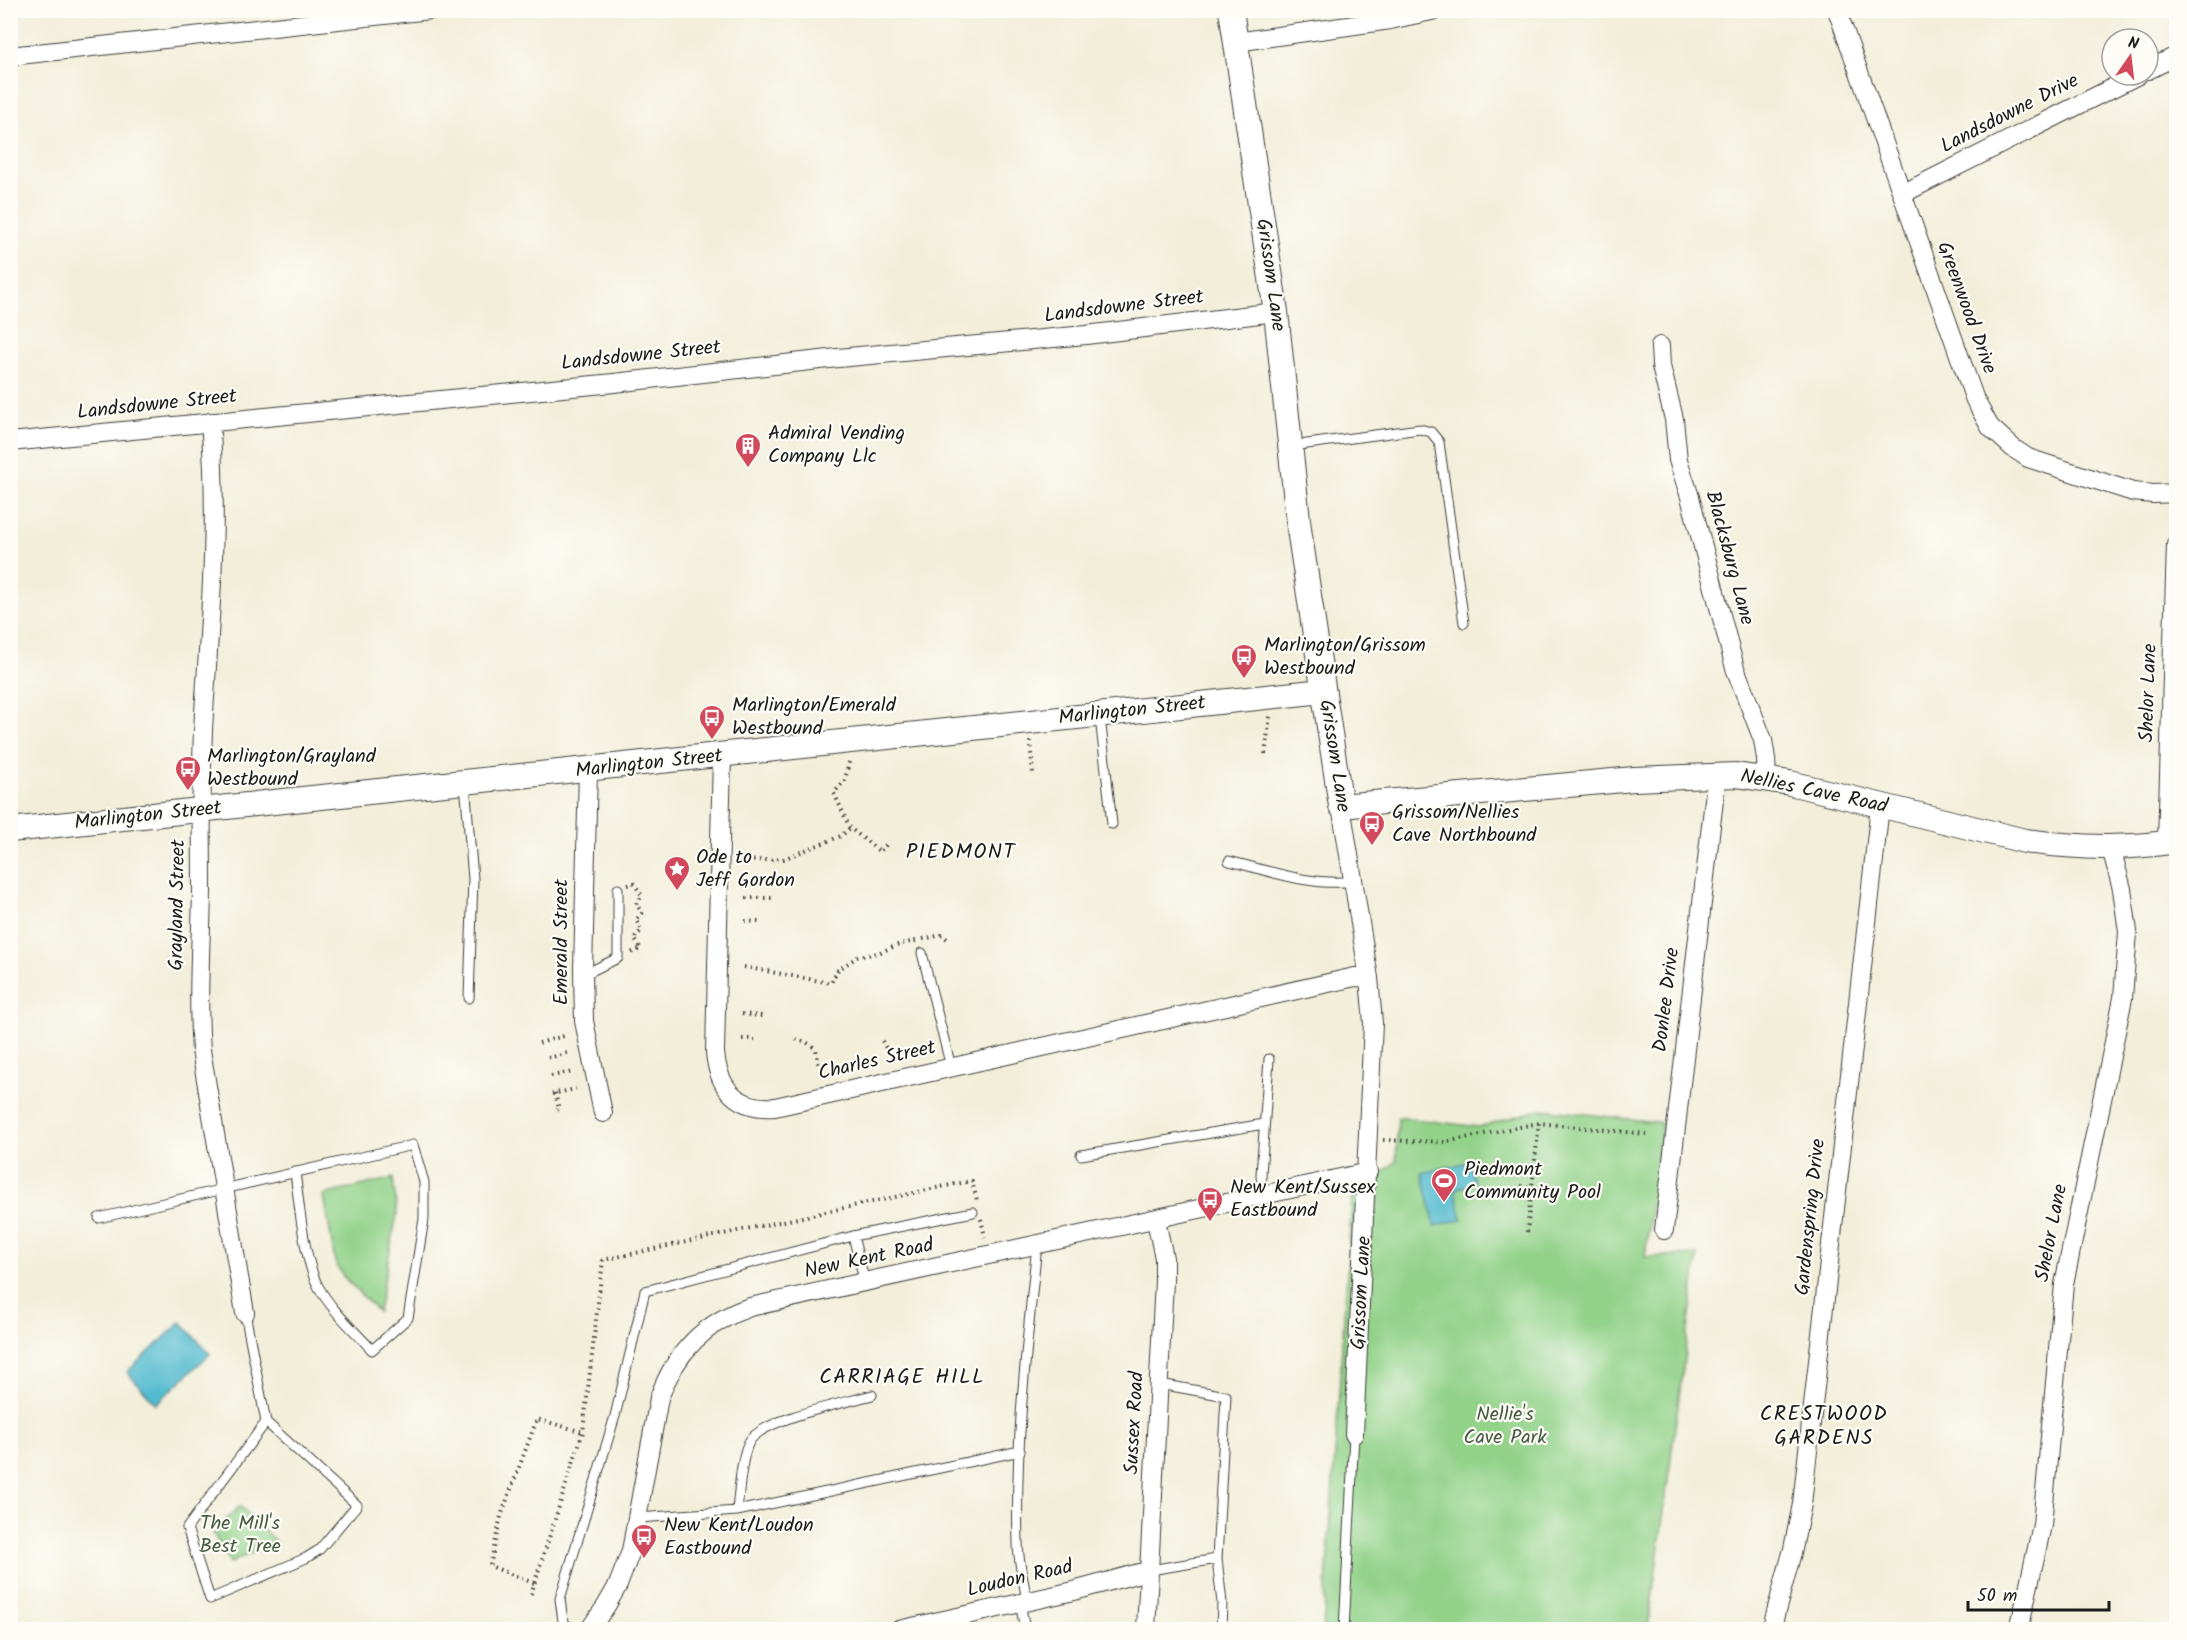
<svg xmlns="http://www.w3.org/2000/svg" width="2187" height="1640" viewBox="0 0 2187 1640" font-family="Kalam,sans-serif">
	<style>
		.green { fill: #92d289; stroke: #577752; stroke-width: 1.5 }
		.water { fill: #52bbcf; stroke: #376c76; stroke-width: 1.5 }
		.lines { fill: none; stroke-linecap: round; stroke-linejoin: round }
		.service-casing { stroke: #3c3c38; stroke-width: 11 }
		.minor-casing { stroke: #3c3c38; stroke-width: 20 }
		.tertiary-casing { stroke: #3c3c38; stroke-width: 26 }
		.path { stroke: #3c3c38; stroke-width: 4; stroke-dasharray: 1.5 4.5; stroke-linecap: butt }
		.service { stroke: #fff; stroke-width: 9 }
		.minor { stroke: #fff; stroke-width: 18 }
		.tertiary { stroke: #fff; stroke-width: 24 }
		.labels { text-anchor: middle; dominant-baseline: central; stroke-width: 4.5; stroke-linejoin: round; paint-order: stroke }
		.street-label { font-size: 20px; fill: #1c1c1c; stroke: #fdfcf7 }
		.poi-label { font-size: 20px; fill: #1c1c1c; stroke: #fdfcf7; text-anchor: start }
		.park-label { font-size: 20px; fill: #455c42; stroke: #fdfcf7 }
		.neighbourhood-label { font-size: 21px; letter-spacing: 1.5px; fill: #1c1c1c; stroke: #fdfcf7 }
	</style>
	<rect width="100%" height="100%" fill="#fdfcf7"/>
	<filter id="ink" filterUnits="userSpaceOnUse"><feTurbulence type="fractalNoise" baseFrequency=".0167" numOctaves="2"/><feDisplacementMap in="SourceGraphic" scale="12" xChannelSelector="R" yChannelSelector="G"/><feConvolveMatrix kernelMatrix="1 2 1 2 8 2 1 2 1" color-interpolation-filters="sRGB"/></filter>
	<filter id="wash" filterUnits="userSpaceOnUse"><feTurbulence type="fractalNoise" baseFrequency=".008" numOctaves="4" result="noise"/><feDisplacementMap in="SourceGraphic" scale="24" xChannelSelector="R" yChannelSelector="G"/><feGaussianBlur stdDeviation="1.35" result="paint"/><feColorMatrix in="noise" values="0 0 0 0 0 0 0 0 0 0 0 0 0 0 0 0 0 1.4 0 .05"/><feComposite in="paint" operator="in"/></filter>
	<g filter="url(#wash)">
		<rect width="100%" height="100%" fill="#f2eed9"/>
		<path class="green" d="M 1542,1109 L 1663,1123 L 1645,1257 L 1698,1255 L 1648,1629 L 1323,1630 L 1352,1199 L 1396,1161 L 1398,1117 L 1479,1127 Z
			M 393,1178 L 397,1214 L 378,1312 L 343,1276 L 335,1262 L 324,1195 Z
			M 240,1506 L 276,1542 L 230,1563 L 213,1533 Z"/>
		<path class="water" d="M 1469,1162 L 1475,1184 L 1455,1189 L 1462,1219 L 1435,1226 L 1422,1173 Z
			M 181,1322 L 210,1354 L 156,1404 L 127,1372 Z"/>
	</g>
	<g filter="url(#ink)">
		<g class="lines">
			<defs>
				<path id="service" d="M 1292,446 L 1420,429 L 1431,432 L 1439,442 L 1464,623
					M 1100,717 L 1112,824
					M 465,783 L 473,879 L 469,998
					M 1229,861 C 1270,871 1312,887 1354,881
					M 922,953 L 951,1067
					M 583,975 L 618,958 L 618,889
					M 1081,1155 L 1264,1124
					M 1263,1196 L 1261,1175 L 1269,1059
					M 99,1218 L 413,1145 L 424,1182 L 424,1219 L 408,1318 L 372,1350 C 354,1330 331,1310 318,1286 C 304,1260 299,1203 295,1172
					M 853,1236 L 865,1283
					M 245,1313 L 266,1422 L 357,1505 L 319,1550 L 306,1558 L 210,1599 L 187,1528 L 266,1422
					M 1160,1384 L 1226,1396 L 1217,1559 L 1222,1603 L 1221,1630
					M 737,1511 C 739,1494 741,1451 751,1439 C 768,1418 845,1403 872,1395
					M 638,1518 L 737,1511 L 1020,1451
					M 1150,1570 L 1217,1559
					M 1027,1601 C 1024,1582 1018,1561 1018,1542 C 1015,1443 1027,1343 1037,1245
					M 1020,1602 L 1025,1630
					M 570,1630 L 563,1621 L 560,1599 L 615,1416 L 645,1291 L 853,1236 L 973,1212
					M 1344,1630 L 1354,1434"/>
				<path id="minor" d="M 1837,10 L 1975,400 L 1990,427 L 2013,448 L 2028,458 L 2133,492 L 2153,494 L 2176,493
					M 1236,42 L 1390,20 L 1436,10
					M 10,56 L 430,10
					M 2148,70 L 2176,56
					M 1902,194 L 2138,75
					M 1660,346 L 1661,366 L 1674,419 L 1678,460 L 1690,497 L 1735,668 L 1763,740 L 1766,759 L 1767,778
					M 210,422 C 219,520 210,616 204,713 C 200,772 202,832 202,891 C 201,944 197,997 201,1050 L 245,1313
					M 10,442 L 614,383 L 838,358 L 1086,335 L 1276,312
					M 722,756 L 715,1052 C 718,1088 737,1110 775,1107 L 1355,977 L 1369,978
					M 588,770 L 583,970 L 584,1021 L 603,1113
					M 1341,806 L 1369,978 L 1373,1023 L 1354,1434
					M 2167,842 L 2176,544
					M 1664,1230 L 1717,774
					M 589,1630 L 606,1606 L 618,1585 L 631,1551 L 659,1398 C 675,1353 705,1322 750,1307 L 1368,1172
					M 899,1630 L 1074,1591 L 1150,1570
					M 1146,1630 L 1164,1281 L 1164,1258 L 1156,1220
					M 1771,1630 L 1793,1549 L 1802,1504 L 1880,806
					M 2019,1630 L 2042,1525 L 2064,1284 L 2123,998 L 2128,932 L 2122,889 L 2111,848"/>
				<path id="tertiary" d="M 1231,10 L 1276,312 L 1299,529 L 1341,806 L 1634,779 L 1736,775 L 1790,783 L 2025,841 C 2076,848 2126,850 2176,841
					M 10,830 C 448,783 886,739 1323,691"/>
			</defs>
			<use href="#service" class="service-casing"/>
			<use href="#minor" class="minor-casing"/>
			<use href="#tertiary" class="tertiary-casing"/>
			<path class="path" d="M 1030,741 L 1033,773
				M 1265,754 L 1270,716
				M 849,762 L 845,780 L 834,793 L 850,828 L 880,852 L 886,845
				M 747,861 L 783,859 L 841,836 L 850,828
				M 628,885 L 634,883 L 642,896 L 636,904 L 642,913 L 636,920 L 642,930 L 634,938 L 641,949 L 630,953
				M 746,898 L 772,898
				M 745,921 L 759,922
				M 923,939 L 942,935 L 950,941
				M 744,967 L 831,983 L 838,970 L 857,957 L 878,953 L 900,944 L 916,941
				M 742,1014 L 762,1016
				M 742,1039 L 755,1039
				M 796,1039 L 806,1042 L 816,1049 L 819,1067
				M 882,1041 L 888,1052
				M 539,1043 L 564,1036
				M 548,1058 L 568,1053
				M 551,1076 L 573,1072
				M 555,1093 L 559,1109 L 557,1110
				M 552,1094 L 576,1089
				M 1383,1140 L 1445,1142 L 1539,1123
				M 1521,1186 L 1532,1187
				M 981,1219 L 985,1237
				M 1527,1232 L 1539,1123 L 1646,1134
				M 534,1583 L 490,1566 L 501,1516 L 537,1419 L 583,1432
				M 531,1594 L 583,1432 L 603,1260 L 955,1184 L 972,1181 L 977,1200"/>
			<use href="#service" class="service"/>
			<use href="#minor" class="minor"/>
			<use href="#tertiary" class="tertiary"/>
		</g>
	</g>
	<defs>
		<symbol id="building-pin" viewBox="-11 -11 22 30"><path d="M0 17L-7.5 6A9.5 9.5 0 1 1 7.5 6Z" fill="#d1495b" stroke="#fdfcf7"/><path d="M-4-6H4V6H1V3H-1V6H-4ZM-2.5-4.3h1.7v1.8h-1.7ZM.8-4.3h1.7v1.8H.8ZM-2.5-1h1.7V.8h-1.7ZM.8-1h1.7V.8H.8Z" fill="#fff"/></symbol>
		<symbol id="bus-pin" viewBox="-11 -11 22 30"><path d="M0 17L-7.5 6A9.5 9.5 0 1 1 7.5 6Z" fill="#d1495b" stroke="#fdfcf7"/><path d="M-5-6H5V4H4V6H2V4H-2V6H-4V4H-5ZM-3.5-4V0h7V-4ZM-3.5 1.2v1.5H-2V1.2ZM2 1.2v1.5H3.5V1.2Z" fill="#fff"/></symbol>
		<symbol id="sight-pin" viewBox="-11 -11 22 30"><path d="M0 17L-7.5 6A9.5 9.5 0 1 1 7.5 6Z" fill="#d1495b" stroke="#fdfcf7"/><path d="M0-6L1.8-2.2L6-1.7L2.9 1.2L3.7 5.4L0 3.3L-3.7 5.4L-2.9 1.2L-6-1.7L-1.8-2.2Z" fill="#fff"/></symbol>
		<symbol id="stadium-pin" viewBox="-11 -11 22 30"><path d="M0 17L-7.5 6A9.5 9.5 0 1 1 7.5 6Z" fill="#d1495b" stroke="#fdfcf7"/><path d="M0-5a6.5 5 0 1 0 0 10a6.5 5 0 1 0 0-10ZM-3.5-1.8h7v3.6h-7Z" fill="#fff"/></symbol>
	</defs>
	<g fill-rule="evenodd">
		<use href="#building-pin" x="733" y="431" width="30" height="40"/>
		<use href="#bus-pin" x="1229" y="642" width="30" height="40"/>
		<use href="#bus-pin" x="697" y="703" width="30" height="40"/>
		<use href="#bus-pin" x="173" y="754" width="30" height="40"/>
		<use href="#bus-pin" x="1357" y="809" width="30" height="40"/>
		<use href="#sight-pin" x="662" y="854" width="30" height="40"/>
		<use href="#stadium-pin" x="1429" y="1166" width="30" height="40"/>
		<use href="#bus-pin" x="1195" y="1185" width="30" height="40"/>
		<use href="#bus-pin" x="629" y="1522" width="30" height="40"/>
	</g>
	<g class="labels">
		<g class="street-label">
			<text transform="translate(2010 114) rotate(-27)">Landsdowne Drive</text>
			<text transform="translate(1270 275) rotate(82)">Grissom Lane</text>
			<text transform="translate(1124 307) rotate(-7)">Landsdowne Street</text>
			<text transform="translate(1966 308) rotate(70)">Greenwood Drive</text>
			<text transform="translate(641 356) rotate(-6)">Landsdowne Street</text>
			<text transform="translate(157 405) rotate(-6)">Landsdowne Street</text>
			<text transform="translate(1729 558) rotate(75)">Blacksburg Lane</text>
			<text transform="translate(2149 693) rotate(-88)">Shelor Lane</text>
			<text transform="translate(1132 711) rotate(-6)">Marlington Street</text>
			<text transform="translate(1334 756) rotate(81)">Grissom Lane</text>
			<text transform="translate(649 764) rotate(-6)">Marlington Street</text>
			<text transform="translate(1814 792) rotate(12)">Nellies Cave Road</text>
			<text transform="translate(148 816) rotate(-6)">Marlington Street</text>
			<text transform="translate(178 905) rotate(-89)">Grayland Street</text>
			<text transform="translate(562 942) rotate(-90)">Emerald Street</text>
			<text transform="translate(1667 1000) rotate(-83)">Donlee Drive</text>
			<text transform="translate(877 1061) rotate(-13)">Charles Street</text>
			<text transform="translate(1811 1217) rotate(-84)">Gardenspring Drive</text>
			<text transform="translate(2052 1233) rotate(-79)">Shelor Lane</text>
			<text transform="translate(869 1259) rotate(-12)">New Kent Road</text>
			<text transform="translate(1362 1293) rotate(-87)">Grissom Lane</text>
			<text transform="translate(1135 1423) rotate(-87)">Sussex Road</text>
			<text transform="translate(1020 1579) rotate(-13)">Loudon Road</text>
		</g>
		<g class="poi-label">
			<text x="768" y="434">Admiral Vending<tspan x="768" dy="23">Company Llc</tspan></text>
			<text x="1264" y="646">Marlington/Grissom<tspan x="1264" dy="23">Westbound</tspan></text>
			<text x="732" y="706">Marlington/Emerald<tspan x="732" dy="23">Westbound</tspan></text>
			<text x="207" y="757">Marlington/Grayland<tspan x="207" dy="23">Westbound</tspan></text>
			<text x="1392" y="813">Grissom/Nellies<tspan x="1392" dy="23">Cave Northbound</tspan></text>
			<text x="696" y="858">Ode to<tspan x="696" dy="23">Jeff Gordon</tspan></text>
			<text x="1464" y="1170">Piedmont<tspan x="1464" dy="23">Community Pool</tspan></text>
			<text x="1230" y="1188">New Kent/Sussex<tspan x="1230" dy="23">Eastbound</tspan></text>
			<text x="664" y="1526">New Kent/Loudon<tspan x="664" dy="23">Eastbound</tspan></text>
		</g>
		<g class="park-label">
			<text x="1505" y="1415">Nellie's<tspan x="1505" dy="23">Cave Park</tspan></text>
			<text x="240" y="1524">The Mill's<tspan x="240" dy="23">Best Tree</tspan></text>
		</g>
		<g class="neighbourhood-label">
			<text x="961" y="852">PIEDMONT</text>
			<text x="902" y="1377">CARRIAGE HILL</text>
			<text x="1824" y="1414">CRESTWOOD<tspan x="1824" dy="24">GARDENS</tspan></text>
		</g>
	</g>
	<rect width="2187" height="1640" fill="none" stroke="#fdfcf7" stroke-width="36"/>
	<g transform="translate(2130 57) rotate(14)"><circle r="28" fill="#fdfcf7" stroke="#a3a29f" stroke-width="1.5"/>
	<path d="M0-4.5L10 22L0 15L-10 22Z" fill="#d1495b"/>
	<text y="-9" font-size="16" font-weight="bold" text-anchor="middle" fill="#1c1c1c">N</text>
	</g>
	<path d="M1968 1601v9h141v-9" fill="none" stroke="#1c1c1c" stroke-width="3"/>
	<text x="1977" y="1601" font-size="18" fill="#1c1c1c" stroke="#fdfcf7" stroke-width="4.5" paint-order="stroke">50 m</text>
</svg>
